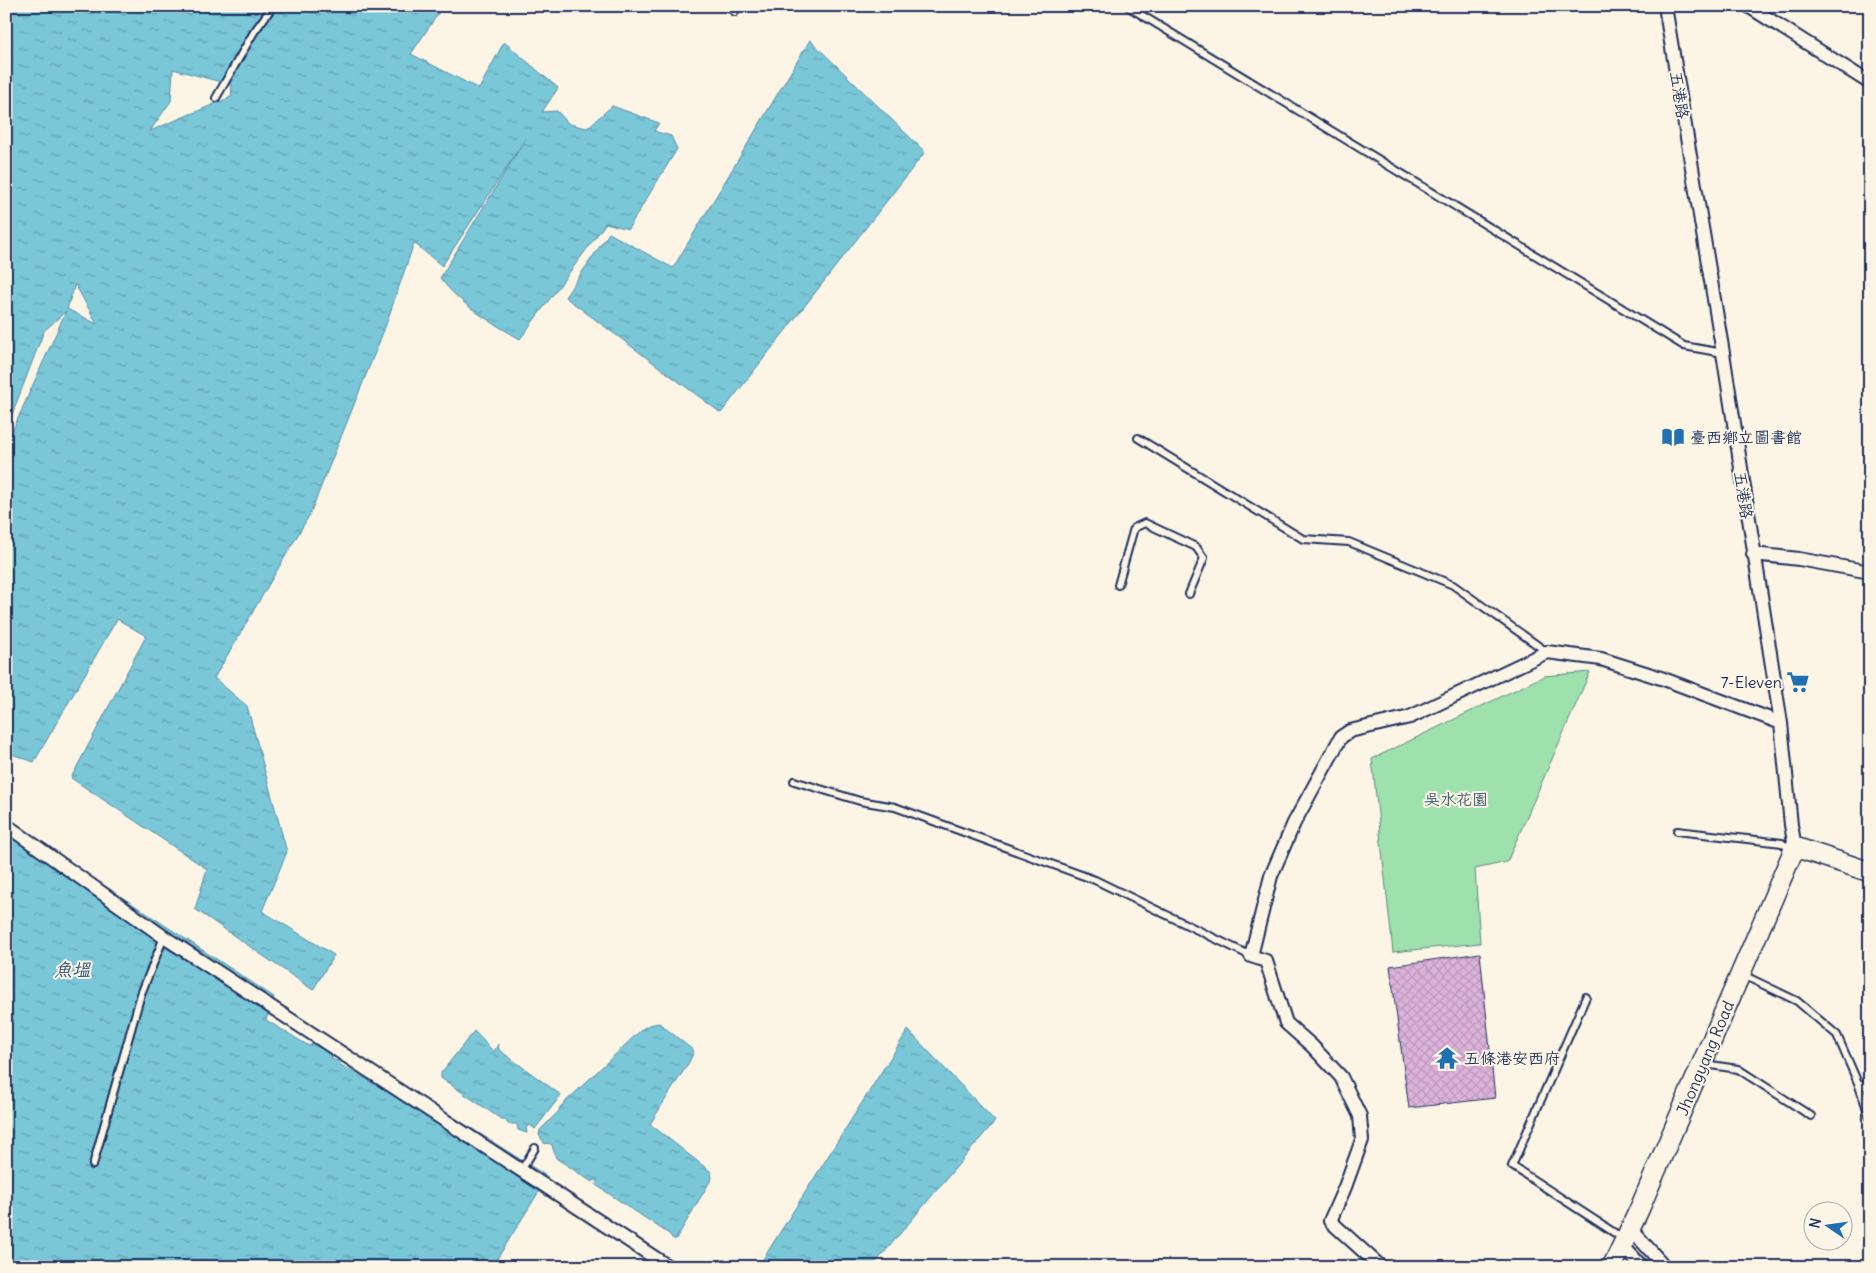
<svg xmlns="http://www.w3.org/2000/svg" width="1876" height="1273" viewBox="0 0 1876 1273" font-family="Delius,'LXGW WenKai TC',sans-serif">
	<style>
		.park { fill: #9ee1ac; stroke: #5c8885 }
		.water { fill: url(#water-ripples); stroke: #548aa7; fill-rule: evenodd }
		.building { fill: url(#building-cross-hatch); stroke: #1b2f5e }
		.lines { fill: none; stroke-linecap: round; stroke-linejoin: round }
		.lane-casing { stroke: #1b2f5e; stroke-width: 10 }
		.street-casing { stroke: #1b2f5e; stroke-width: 16 }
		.secondary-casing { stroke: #1b2f5e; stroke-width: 22 }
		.lane { stroke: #fcf5e5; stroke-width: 6 }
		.street { stroke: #fcf5e5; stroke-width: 12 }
		.secondary { stroke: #fcf5e5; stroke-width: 19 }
		.labels { text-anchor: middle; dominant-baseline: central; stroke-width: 4; stroke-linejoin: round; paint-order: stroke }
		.street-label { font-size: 16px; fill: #1b2f5e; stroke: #fcf5e5 }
		.poi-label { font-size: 16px; fill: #1b2f5e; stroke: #fcf5e5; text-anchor: start }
		.park-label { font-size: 16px; fill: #3c5c72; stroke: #fcf5e5 }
		.water-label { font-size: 18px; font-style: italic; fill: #33557c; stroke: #fcf5e5 }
	</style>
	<defs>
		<pattern id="water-ripples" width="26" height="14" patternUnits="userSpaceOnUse" patternTransform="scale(1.25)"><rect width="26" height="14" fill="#7ac7d8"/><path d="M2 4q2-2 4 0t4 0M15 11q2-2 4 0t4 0" fill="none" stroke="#63a2b2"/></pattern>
		<pattern id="building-cross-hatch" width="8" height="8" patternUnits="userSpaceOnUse" patternTransform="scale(1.25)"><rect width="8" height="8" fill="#dcb2d8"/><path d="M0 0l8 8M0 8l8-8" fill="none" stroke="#bc99bc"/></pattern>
	</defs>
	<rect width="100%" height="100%" fill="#fcf5e5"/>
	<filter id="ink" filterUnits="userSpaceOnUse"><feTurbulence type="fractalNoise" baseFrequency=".02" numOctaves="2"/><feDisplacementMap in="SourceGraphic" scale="10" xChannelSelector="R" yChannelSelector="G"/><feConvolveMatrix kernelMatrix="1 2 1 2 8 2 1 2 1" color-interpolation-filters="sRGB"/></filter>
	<g filter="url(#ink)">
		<path class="park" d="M 1590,672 L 1507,862 L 1475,869 L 1480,943 L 1393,952 L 1372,759 L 1544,676 Z"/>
		<path class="water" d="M 6,6 L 443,6 L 411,54 L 479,89 L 504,42 L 558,88 L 542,112 L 557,111 L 569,124 L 587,128 L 612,106 L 659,123 L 654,131 L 671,136 L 677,149 L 628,229 L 606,223 L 520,339 C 492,323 459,304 440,278 L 526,138 L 442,266 L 414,243 L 384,330 L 310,514 L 214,678 L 247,706 L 287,852 L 262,911 L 334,955 L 313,990 L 195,909 L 207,869 L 71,778 L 146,636 L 117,619 L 34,762 L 9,753 L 6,756 L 6,445 L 66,311 L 44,331 L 6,430 ZM 173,69 L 232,85 L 231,97 L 150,131 L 171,101 ZM 75,284 L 97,324 L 67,309 Z
			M 810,40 L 925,152 L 721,413 L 565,297 L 609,233 L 673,268 Z
			M 6,821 L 274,997 L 266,1020 L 309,1046 L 315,1042 L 333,1054 L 331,1058 L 336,1061 L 341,1059 L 339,1064 L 366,1079 L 368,1078 L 369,1081 L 372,1083 L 375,1083 L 381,1071 L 548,1177 L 492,1267 L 6,1267 Z
			M 659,1023 L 694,1051 L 689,1062 L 650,1124 L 711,1172 L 712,1178 L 676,1239 L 673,1239 L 669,1234 L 596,1185 L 597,1179 L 592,1182 L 556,1158 L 552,1145 L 548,1143 L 545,1144 L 539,1135 L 540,1130 L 559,1111 L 560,1107 L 642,1029 L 649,1025 Z
			M 908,1030 L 995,1121 L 872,1267 L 758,1267 Z
			M 474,1031 L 494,1052 L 498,1044 L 499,1050 L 561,1095 L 535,1129 L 530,1125 L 526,1127 L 527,1133 L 518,1130 L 517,1124 L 508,1124 L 505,1119 L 501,1119 L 441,1078 L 441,1073 Z"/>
		<path class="building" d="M 1480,953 L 1495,1098 L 1409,1108 L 1390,966 Z"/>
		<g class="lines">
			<defs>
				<path id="lane" d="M 727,6 L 735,12
					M 1127,6 L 1684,346 L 1723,353
					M 216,98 L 254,32 L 273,6
					M 1138,438 L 1303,539 L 1349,542 L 1453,585 L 1547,652
					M 1118,585 L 1134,528 L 1145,523 L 1196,547 L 1204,558 L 1189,594
					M 794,781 L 860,801 L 895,807 L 1095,880 L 1251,956
					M 1677,831 L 1782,843 L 1792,851
					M 1743,975 L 1797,1001 L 1837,1035 L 1858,1083 L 1870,1118
					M 1586,997 L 1512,1166 L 1624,1239
					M 1704,1064 L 1738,1069 L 1811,1116
					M 1858,1083 L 1870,1088
					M 93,1165 L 141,994 L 164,937
					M 522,1169 L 535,1148"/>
				<path id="street" d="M 1665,6 L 1723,353 L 1781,723 L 1791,825 L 1795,847
					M 1748,6 L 1870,83
					M 1753,554 L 1799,559 L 1870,572
					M 6,825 L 164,937 L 669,1267
					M 1631,1229 L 1665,1267
					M 1622,1245 L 1642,1267
					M 1381,1267 L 1330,1221 L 1345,1187 L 1362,1140 L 1360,1116 L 1341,1077 L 1312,1046 L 1286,1023 L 1266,961 L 1251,956 L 1271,876 L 1294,823 L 1341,737 L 1350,731 L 1410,717 L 1547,652 L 1601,659 L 1661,678 L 1781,723"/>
				<path id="secondary" d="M 1612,1267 L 1639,1210 L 1795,847 L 1870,872"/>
			</defs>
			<use href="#lane" class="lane-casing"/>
			<use href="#street" class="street-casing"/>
			<use href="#secondary" class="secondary-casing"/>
			<use href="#lane" class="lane"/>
			<use href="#street" class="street"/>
			<use href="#secondary" class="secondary"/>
		</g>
	</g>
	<defs>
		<symbol id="library-bare" viewBox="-9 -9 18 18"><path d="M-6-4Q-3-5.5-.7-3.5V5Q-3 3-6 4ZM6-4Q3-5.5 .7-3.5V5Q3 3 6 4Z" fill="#1f6fb2" stroke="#fcf5e5" stroke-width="2.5" paint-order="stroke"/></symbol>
		<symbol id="supermarket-bare" viewBox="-9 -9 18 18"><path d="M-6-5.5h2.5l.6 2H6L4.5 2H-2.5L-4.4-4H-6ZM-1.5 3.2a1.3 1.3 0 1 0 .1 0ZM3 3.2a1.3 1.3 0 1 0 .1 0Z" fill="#1f6fb2" stroke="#fcf5e5" stroke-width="2.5" paint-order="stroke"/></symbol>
		<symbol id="temple-bare" viewBox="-9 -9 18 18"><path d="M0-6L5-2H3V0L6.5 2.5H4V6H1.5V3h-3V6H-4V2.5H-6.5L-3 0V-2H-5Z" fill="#1f6fb2" stroke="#fcf5e5" stroke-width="2.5" paint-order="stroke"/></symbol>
	</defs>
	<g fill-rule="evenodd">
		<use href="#library-bare" x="1657" y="421" width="32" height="32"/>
		<use href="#supermarket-bare" x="1782" y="666" width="32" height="32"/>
		<use href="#temple-bare" x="1431" y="1042" width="32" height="32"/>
	</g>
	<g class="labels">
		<g class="street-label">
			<text transform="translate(1680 95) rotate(81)">五港路</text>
			<text transform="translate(1744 495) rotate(81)">五港路</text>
			<text transform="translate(1705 1058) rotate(-67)">Jhongyang Road</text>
		</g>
		<g class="poi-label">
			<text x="1690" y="437">臺西鄉立圖書館</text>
			<text x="1782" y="682" text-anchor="end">7-Eleven</text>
			<text x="1464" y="1058">五條港安西府</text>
		</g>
		<g class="park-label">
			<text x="1456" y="799">吳水花園</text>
		</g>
		<g class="water-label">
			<text x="72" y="969">魚塭</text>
		</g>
	</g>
	<rect width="1876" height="1273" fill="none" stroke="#fcf5e5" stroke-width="25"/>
	<rect x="12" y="12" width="1851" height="1248" fill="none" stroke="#1b2f5e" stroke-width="2" filter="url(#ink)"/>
	<g transform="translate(1828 1226) rotate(283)"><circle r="24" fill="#fcf5e5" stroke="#a2a6af"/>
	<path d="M0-4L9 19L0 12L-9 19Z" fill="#1f6fb2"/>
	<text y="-8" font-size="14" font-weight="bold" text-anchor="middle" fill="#1b2f5e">N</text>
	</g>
</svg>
